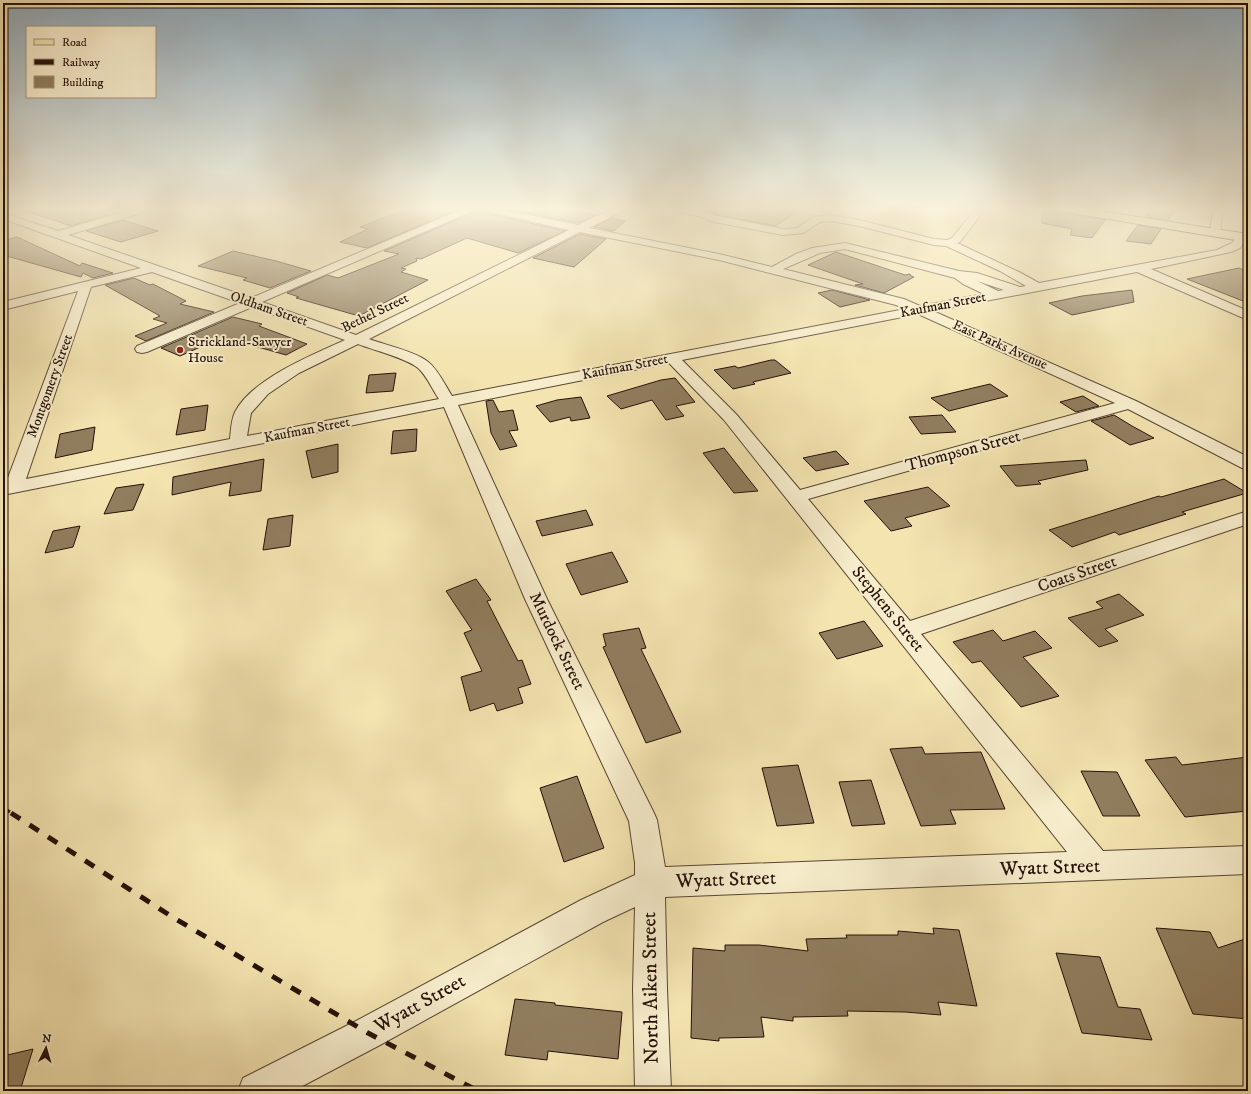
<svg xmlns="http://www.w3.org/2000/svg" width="1251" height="1094" viewBox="0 0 1251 1094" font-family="'IM FELL DW Pica',serif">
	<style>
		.building { fill: #907e5f; stroke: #251008 }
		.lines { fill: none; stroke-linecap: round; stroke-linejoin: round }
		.minor-casing { stroke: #584532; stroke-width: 2 }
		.major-casing { stroke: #251008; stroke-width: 2 }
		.minor { fill: #f7edcc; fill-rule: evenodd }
		.major { fill: #f3e4b0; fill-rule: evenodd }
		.rail-far1 { stroke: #251008; stroke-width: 3.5; stroke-dasharray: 8 8; stroke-linecap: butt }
		.rail { stroke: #251008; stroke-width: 5; stroke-dasharray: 11 11; stroke-linecap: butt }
		.poi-dot { fill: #8f2418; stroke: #f7edcc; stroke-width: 1.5 }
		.labels { text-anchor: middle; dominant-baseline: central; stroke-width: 4; stroke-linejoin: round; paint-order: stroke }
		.far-street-label { font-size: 14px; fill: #251008; stroke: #f7edcc }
		.far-poi-label { font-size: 14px; fill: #251008; stroke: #f7edcc; text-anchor: start }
		.street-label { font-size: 17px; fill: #251008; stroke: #f7edcc }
		.near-street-label { font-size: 20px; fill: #251008; stroke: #f7edcc }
	</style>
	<rect width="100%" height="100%" fill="#f3e4b0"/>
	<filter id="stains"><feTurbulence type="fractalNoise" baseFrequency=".005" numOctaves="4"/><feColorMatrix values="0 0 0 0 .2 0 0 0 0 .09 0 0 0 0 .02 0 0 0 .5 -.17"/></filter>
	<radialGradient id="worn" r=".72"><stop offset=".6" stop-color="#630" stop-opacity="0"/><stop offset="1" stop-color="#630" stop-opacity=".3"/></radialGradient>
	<path class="building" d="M 27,208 L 111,208 L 112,210 L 103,213 L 108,215 L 71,226 L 26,211 Z
		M 409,208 L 461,208 L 367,248 L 340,242 L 368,229 L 360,227 Z
		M 501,208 L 582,208 L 582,212 L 596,215 L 578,223 Z
		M 715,208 L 765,208 L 794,213 L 776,226 L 717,215 L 714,213 Z
		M 1043,208 L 1054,208 L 1056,211 L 1060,212 L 1105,220 L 1092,238 L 1070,235 L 1072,229 L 1042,223 Z
		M 1152,208 L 1177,208 L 1168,220 L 1145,217 Z
		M 477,211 L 565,231 L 518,253 L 467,238 L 421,259 L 416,258 L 417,261 L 401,268 L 406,269 L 401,272 L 428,280 L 359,316 L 296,298 L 299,297 L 287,293 L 327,275 L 338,278 L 399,254 L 384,251 Z
		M 612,218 L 625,221 L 614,231 L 594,227 Z
		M 123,220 L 158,231 L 121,242 L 86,231 Z
		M 1138,225 L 1161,229 L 1151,244 L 1126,241 Z
		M 580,234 L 606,239 L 574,267 L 533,258 Z
		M 17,237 L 80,266 L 82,263 L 113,273 L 93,278 L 83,273 L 81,277 L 3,255 L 3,241 Z
		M 233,251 L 276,261 L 311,271 L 270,288 L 243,280 L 247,278 L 198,266 Z
		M 836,252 L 905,275 L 910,274 L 911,276 L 914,277 L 884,293 L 855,285 L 863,284 L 808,265 Z
		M 1239,268 L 1248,272 L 1248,303 L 1187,279 Z
		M 134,278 L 150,285 L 153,284 L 186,301 L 180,304 L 214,312 L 146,341 L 135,336 L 167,323 L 153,319 L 160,316 L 105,285 Z
		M 832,290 L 870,300 L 840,307 L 818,293 Z
		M 1132,290 L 1134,302 L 1072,315 L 1049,303 L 1082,296 Z
		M 233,317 L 262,324 L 259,326 L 307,344 L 286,355 L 223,337 L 180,356 L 161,348 Z
		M 771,360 L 775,360 L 791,373 L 753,382 L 755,384 L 733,389 L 714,370 L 735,366 L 738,368 Z
		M 396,373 L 393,391 L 366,393 L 369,375 Z
		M 675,378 L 695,402 L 676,406 L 684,416 L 666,420 L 652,400 L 621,409 L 607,396 L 661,380 Z
		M 990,384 L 1008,396 L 949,411 L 931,398 Z
		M 1083,396 L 1099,406 L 1076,412 L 1060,402 Z
		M 581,397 L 590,418 L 571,421 L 570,417 L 550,422 L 536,406 L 557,400 Z
		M 493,400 L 499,412 L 513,410 L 518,430 L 509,431 L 517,446 L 500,450 L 491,433 L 486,401 Z
		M 208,405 L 205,430 L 176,435 L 181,409 Z
		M 942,415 L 956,432 L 921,434 L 909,417 Z
		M 1114,415 L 1132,426 L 1154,438 L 1130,445 L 1091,421 Z
		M 95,427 L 92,450 L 55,458 L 60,434 Z
		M 417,429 L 416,451 L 391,454 L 393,431 Z
		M 338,444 L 338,472 L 312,478 L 306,451 Z
		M 724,448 L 758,491 L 734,493 L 703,453 Z
		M 836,451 L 849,464 L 816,471 L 803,458 Z
		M 264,459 L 261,491 L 229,496 L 231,482 L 172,495 L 173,477 Z
		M 1086,460 L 1088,470 L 1038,481 L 1041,484 L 1020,486 L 1016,486 L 1000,466 Z
		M 1224,479 L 1247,493 L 1182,512 L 1186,514 L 1119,535 L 1115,532 L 1072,547 L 1049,530 L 1159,496 L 1161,497 Z
		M 144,484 L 133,510 L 104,514 L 116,488 Z
		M 928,487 L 950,506 L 905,518 L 912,526 L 891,531 L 864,501 Z
		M 586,510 L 593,525 L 542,536 L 536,521 Z
		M 293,515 L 290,546 L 263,550 L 268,519 Z
		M 80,526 L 73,547 L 45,553 L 53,531 Z
		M 612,552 L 628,582 L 581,595 L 566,564 Z
		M 476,579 L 491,600 L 487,601 L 518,661 L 522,660 L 531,684 L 518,688 L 523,703 L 497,711 L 494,703 L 470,711 L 461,677 L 482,671 L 464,633 L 472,630 L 446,591 Z
		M 1119,594 L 1144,615 L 1105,629 L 1118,641 L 1099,647 L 1068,618 L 1103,608 L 1096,602 Z
		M 864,621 L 883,646 L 837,659 L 819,633 Z
		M 639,628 L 646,648 L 641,649 L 681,732 L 646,743 L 603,647 L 606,646 L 603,634 Z
		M 993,630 L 1003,641 L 1035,631 L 1052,648 L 1023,657 L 1059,696 L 1021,707 L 981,661 L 972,663 L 953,642 Z
		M 922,747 L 925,754 L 981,752 L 1005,809 L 950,810 L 956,824 L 921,826 L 890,749 Z
		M 1176,757 L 1182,765 L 1248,757 L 1248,811 L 1185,817 L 1145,760 Z
		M 798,765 L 814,823 L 777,826 L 762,768 Z
		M 1081,771 L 1117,772 L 1140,816 L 1103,816 Z
		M 577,776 L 604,848 L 564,862 L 540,788 Z
		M 871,780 L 885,824 L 852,826 L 839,782 Z
		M 933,928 L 959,930 L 977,1006 L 938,1002 L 941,1015 L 905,1012 L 847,1011 L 848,1016 L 793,1017 L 793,1021 L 761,1017 L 764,1037 L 719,1038 L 719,1041 L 691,1038 L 693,948 L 725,951 L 725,945 L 759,945 L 808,951 L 806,939 L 847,938 L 846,935 L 898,935 L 898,931 L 934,934 Z
		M 1156,928 L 1210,932 L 1218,948 L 1248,938 L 1248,1019 L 1193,1014 Z
		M 1056,953 L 1100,957 L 1118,1007 L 1140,1009 L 1152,1040 L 1082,1033 Z
		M 515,999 L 555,1003 L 555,1005 L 622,1012 L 618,1059 L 548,1051 L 547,1060 L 505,1055 Z
		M 33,1049 L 20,1091 L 3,1091 L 3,1056 Z"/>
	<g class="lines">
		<defs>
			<path id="minor" d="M 138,208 L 153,208 L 151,210 L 68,235 L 251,298 L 465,208 L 494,208 L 578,225 L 614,208 L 627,208 L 625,210 L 589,228 L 719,254 L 772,267 L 796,254 L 812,248 L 845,243 L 959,271 L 977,273 L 1020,287 L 1026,286 L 1000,271 L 946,246 L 934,245 L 859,226 L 832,221 L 820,222 L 803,233 L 783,235 L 714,222 L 699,216 L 673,211 L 668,208 L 689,208 L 702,210 L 717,216 L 783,229 L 797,228 L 814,217 L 832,215 L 859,220 L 934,239 L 947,240 L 952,238 L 976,208 L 986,208 L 960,242 L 957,243 L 1019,272 L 1039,283 L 1217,250 L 1232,243 L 1238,235 L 1246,235 L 1247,237 L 1240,248 L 1231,252 L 1151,269 L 1248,311 L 1248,320 L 1137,272 L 933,311 L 1136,401 L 1248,457 L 1248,469 L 1242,468 L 1128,409 L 808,499 L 910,621 L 1248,511 L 1248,524 L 921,634 L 1103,851 L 1248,846 L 1248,874 L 665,897 L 667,989 L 671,1091 L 635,1091 L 633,989 L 635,907 L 603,922 L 380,1045 L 293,1091 L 238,1091 L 243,1078 L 356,1021 L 581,900 L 635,875 L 635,863 L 629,821 L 525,599 L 444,407 L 3,495 L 3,483 L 6,483 L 78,291 L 3,310 L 3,302 L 141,268 L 3,219 L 3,213 L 58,231 ZM 477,209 L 569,230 L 356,335 L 262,302 ZM 580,232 L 719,260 L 896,305 L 905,309 L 452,396 C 445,385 438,369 427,361 C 414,351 385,345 369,339 ZM 845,249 L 955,278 L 963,284 L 984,294 L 920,306 L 904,299 L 783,269 L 820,253 ZM 152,272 L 240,303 L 137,346 L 135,349 L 137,352 L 142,353 L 147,352 L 252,307 L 345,340 C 312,355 252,379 235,412 C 231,421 231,430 230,439 L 26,479 L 91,287 ZM 977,281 L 1004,290 L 998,291 ZM 918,314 L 1115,403 L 800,490 L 736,414 L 682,360 ZM 358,344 C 373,350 406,358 418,368 C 427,376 432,389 439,399 L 247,436 L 251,413 L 268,394 L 299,373 ZM 669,363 L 724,420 L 1067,852 L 665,867 L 657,820 L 653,811 L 547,599 L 458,405 Z
				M 1213,208 L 1223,208 L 1220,233 L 1215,236 L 1210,233 Z"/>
			<path id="major" d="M 1055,208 L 1080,208 L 1248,234 L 1248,242 L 1060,211 L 1056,210 Z"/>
		</defs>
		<use href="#minor" class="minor-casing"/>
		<use href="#major" class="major-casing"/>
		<use href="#minor" class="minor"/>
		<use href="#major" class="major"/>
		<path class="rail-far1" d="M 3,808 L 13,814"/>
		<path class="rail" d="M 11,813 L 174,918 L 368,1033 L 478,1091"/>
	</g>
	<linearGradient id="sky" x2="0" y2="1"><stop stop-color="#90aabb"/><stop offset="0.58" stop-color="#faf3db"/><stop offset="1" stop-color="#faf3db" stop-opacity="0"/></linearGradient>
	<rect width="1251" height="361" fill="url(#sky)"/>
	<circle class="poi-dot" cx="180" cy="350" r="4"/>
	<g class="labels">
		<g class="far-street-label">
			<text transform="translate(943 305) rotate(-11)">Kaufman Street</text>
			<text transform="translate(269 309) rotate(19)">Oldham Street</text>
			<text transform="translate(375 313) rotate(-26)">Bethel Street</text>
			<text transform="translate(1000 345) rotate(24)">East Parks Avenue</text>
			<text transform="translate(625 367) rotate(-11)">Kaufman Street</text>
			<text transform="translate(50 386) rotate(-70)">Montgomery Street</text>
			<text transform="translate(307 430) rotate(-11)">Kaufman Street</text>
		</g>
		<g class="far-poi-label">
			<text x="188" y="342">Strickland-Sawyer<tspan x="188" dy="16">House</tspan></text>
		</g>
		<g class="street-label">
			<text transform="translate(963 451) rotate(-15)">Thompson Street</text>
			<text transform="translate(1077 574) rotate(-19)">Coats Street</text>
			<text transform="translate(888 609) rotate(51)">Stephens Street</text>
			<text transform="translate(557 641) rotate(64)">Murdock Street</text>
		</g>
		<g class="near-street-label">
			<text transform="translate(1050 868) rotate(-2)">Wyatt Street</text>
			<text transform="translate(726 880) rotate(-2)">Wyatt Street</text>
			<text transform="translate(651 988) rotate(-91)">North Aiken Street</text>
			<text transform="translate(420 1004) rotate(-29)">Wyatt Street</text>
		</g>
	</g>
	<rect width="1251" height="1094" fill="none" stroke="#f3e4b0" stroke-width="16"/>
	<rect x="4" y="4" width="1243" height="1086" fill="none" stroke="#251008" stroke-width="2"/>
	<rect x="8" y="8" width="1235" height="1078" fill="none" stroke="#251008"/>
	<rect x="26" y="26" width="130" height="72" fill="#f7edcc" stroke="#a3957e"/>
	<rect x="34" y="39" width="20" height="6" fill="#f3e4b0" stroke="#a3957e"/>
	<text x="62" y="46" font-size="12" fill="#251008">Road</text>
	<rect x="34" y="59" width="20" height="6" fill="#251008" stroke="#a3957e"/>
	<text x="62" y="66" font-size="12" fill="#251008">Railway</text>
	<rect x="34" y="76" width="20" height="12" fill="#907e5f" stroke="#a3957e"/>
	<text x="62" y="86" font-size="12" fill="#251008">Building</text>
	<g transform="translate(46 1048) rotate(5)" stroke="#f7edcc" stroke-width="3" paint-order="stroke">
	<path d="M0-3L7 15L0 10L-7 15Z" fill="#251008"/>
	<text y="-6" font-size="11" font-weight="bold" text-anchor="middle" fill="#251008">N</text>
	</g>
	<rect width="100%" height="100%" filter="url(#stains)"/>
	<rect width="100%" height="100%" fill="url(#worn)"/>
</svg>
